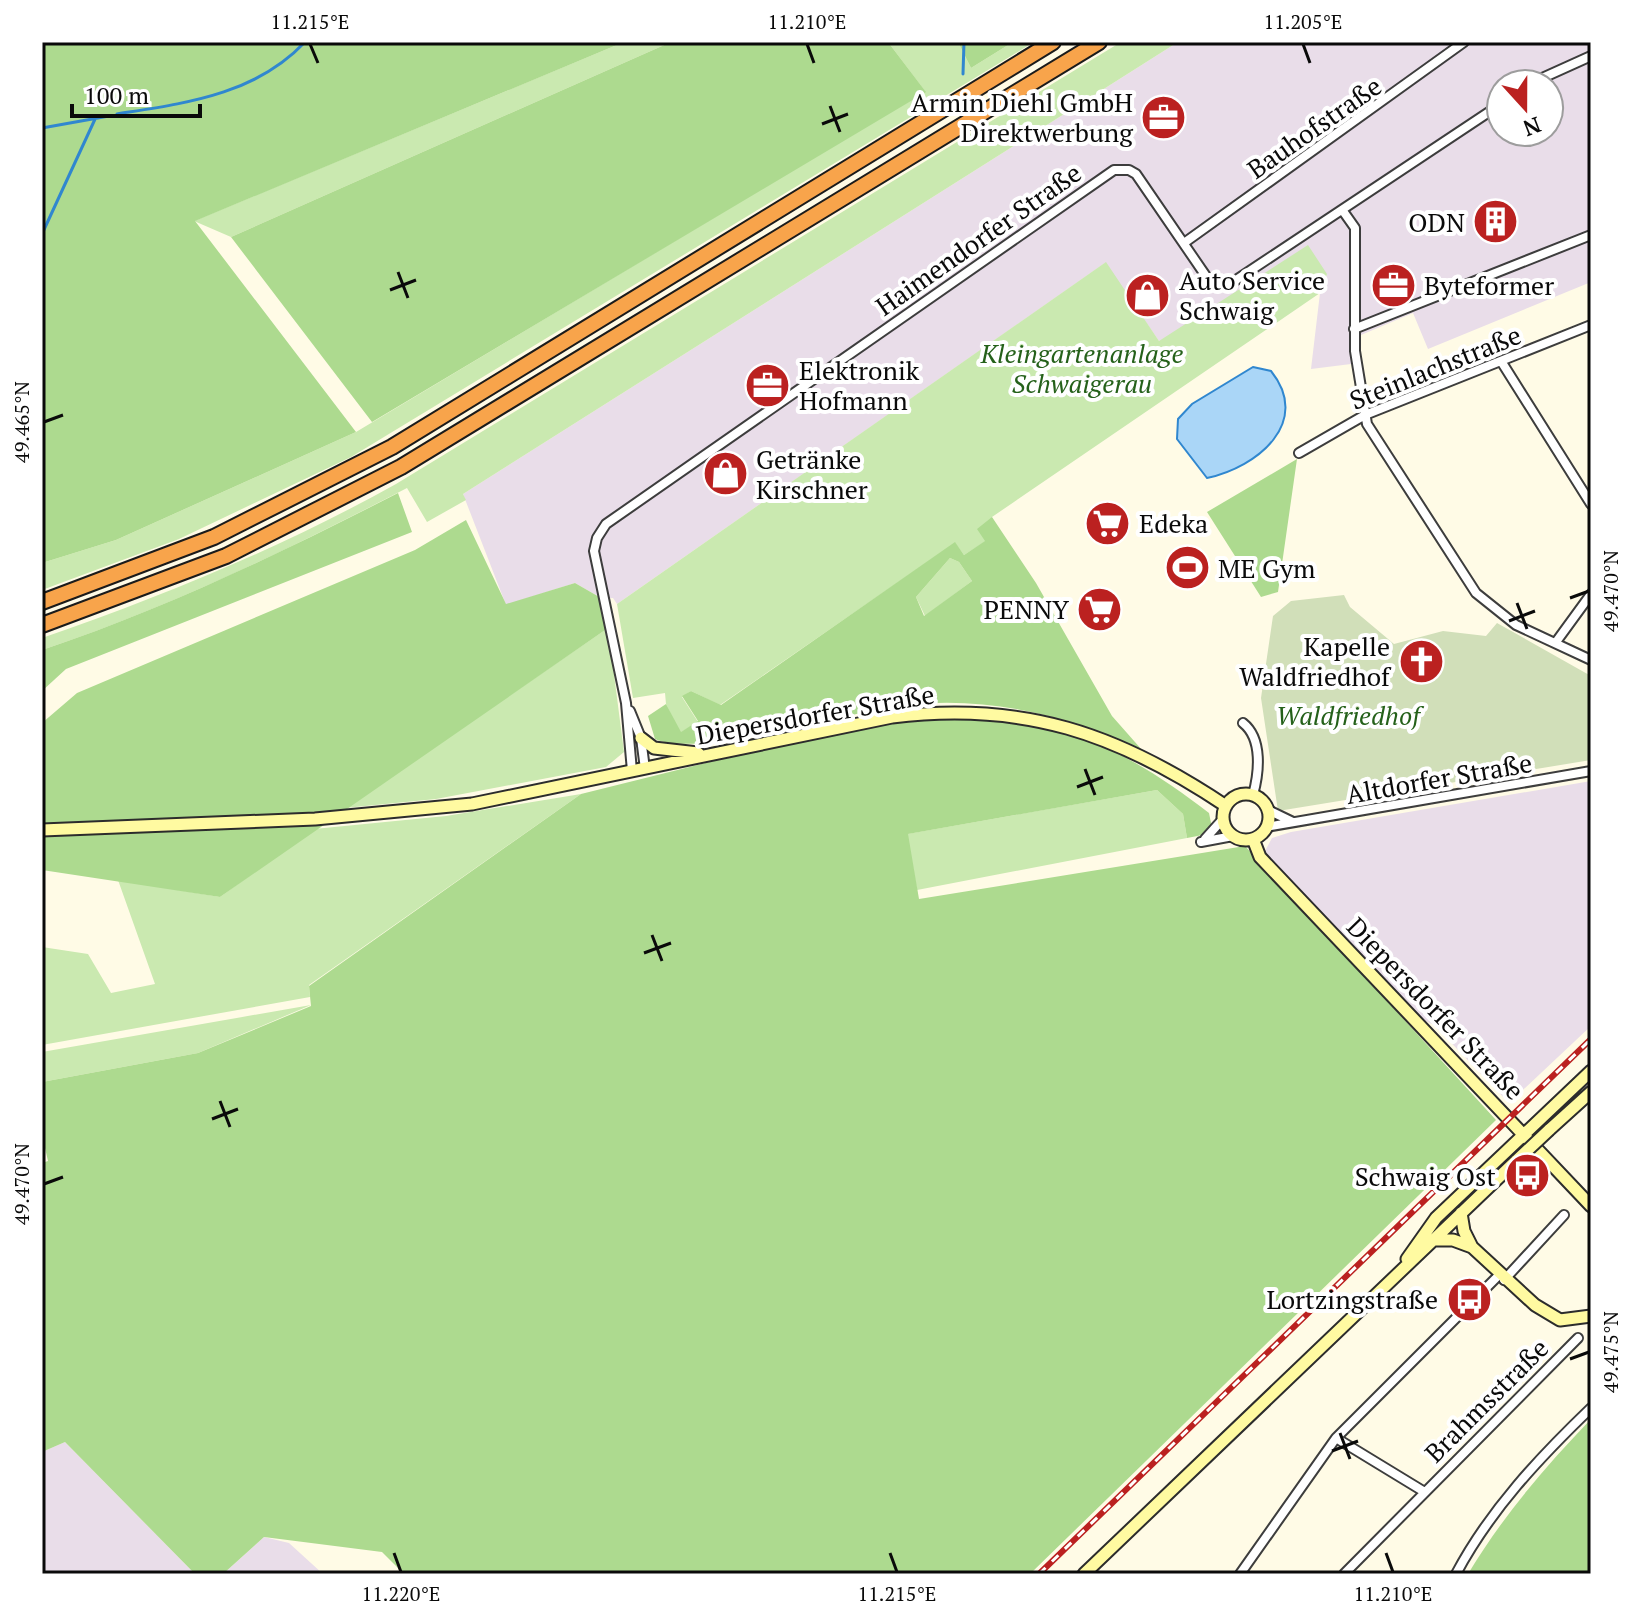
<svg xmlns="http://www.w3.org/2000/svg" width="1633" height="1616" viewBox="0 0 1633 1616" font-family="'PT Serif',serif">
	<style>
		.industrial { fill: #e9dde9; fill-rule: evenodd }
		.green { fill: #cae9b0 }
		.forest { fill: #adda8f; fill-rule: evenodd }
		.cemetery { fill: #d1dfb9 }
		.water { fill: #aad6f7; stroke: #3087cf; stroke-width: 2 }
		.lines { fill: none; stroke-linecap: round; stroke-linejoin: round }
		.stream { stroke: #3087cf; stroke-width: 3 }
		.street-casing { stroke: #3d3d3d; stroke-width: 12 }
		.secondary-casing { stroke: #2c2c2c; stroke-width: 15 }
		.highway-casing { stroke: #1b1b1b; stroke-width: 18 }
		.street { stroke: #fff; stroke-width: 8 }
		.secondary { stroke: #fffaa1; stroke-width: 11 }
		.highway { stroke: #f8a44b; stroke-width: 14 }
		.rail-casing { stroke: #bb2120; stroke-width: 6 }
		.rail { stroke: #fff; stroke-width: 3; stroke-dasharray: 9; stroke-linecap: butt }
		.secondary-bridge-casing { stroke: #2c2c2c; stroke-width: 15; stroke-linecap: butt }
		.secondary-bridge { stroke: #fffaa1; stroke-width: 11 }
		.ticks { fill: none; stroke: #0a0a0a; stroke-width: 3 }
		.labels { text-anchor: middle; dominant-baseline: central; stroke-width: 8; stroke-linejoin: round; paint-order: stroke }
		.poi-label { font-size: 26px; fill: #0a0a0a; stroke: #fff; text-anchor: end }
		.street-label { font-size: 26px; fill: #0a0a0a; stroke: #fff }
		.park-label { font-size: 26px; font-style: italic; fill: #25611a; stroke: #fff }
		.neatline { fill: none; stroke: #0a0a0a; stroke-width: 3 }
		.ticks-label { font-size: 20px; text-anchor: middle; fill: #0a0a0a }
	</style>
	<rect width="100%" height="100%" fill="#fffbe6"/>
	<path class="industrial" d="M 1178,42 L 1591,42 L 1591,282 L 1428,349 L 1413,313 L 1361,335 L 1351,364 L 1311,369 L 1320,293 L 1327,274 L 1159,341 L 1105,263 L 617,604 L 613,598 L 601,598 L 575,583 L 506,605 L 463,494 ZM 1501,84 L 1549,84 L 1549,132 L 1501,132 Z
		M 1591,781 L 1591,1026 L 1509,1103 L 1434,1025 L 1419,1018 L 1269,859 L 1265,851 L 1272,838 L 1291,832 Z
		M 65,1442 L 195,1574 L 42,1574 L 42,1452 Z
		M 264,1537 L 289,1543 L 323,1574 L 223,1574 Z"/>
	<path class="green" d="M 624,42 L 671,42 L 231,237 L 194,221 Z
		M 888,42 L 958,42 L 971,68 L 1013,42 L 1034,42 L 351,457 L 179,539 L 42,590 L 42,563 L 116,540 L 356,432 L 925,91 Z
		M 1121,42 L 1178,42 L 463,494 L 466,500 L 427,522 L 407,488 C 289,549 169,608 42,650 L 42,638 C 164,596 283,547 396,484 Z
		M 1308,245 L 1327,274 L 1320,293 L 992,517 L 986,541 L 964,555 L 955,543 L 720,705 L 691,691 L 682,697 L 698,722 L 680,733 L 666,704 L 665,693 L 633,698 L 617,604 L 1106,262 L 1159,341 Z
		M 950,558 L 959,562 L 972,581 L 925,616 L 916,597 Z
		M 608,628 L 624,752 L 606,767 L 436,799 L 345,808 Z
		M 1157,790 L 1183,814 L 1187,838 L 917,890 L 907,834 Z
		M 581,794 L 309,985 L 310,997 L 42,1045 L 42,947 L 88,954 L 111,993 L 155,984 L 118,880 L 220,897 L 314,829 L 446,816 Z
		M 311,1005 L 198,1053 L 42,1082 L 42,1052 Z"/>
	<path class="forest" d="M 42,42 L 624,42 L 195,221 L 356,432 L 116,540 L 42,563 Z
		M 671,42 L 888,42 L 926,92 L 372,422 L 231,237 Z
		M 958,42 L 1013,42 L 971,68 Z
		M 1297,459 L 1278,592 L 1261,597 L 1207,512 Z
		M 398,493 L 412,532 L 66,669 L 42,691 L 42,650 C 165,609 283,552 398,493 Z
		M 992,517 L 1036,583 L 1112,716 L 1142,750 C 1068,715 988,696 906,705 C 849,711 700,759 655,739 L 648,716 L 666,704 L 681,732 L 698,721 L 682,696 L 691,691 L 721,705 L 955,542 L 964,555 L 985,541 L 977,529 ZM 950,558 L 959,562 L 972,581 L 924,616 L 916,597 Z
		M 466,520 L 506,604 L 575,583 L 601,598 L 608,628 L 220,897 L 42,870 L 42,723 L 77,693 L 415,550 Z
		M 963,716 C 990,719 1022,719 1048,726 C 1109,743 1160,775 1209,813 L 1213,833 L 1187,838 L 1183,814 L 1157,790 L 908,834 L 919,899 L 1245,846 L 1496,1120 L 1030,1574 L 404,1574 L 382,1552 L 264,1537 L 223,1574 L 195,1574 L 65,1442 L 42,1452 L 42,1163 L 48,1161 L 42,1135 L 42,1082 L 198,1053 L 311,1006 L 309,986 L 581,794 L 770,747 L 898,720 Z
		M 1591,1419 L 1591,1574 L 1468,1574 C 1503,1516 1544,1468 1591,1419 Z"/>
	<path class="cemetery" d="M 1344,595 L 1350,607 L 1394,644 L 1443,631 L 1486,636 L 1497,623 L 1591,676 L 1591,760 L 1278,811 L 1261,698 L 1273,616 L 1291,601 Z"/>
	<path class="water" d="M 1253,367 L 1271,371 C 1312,422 1258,467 1207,478 L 1177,439 L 1178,419 L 1192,404 Z"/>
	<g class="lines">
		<path class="stream" d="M 963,74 L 964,42
			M 117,114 C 186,103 255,95 305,42
			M 42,128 L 109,116
			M 42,234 L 96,117"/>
		<defs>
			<path id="street" d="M 1529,84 L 1591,56
				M 1343,211 L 1355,228 L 1355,351 L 1367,424 L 1476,593 L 1516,625 L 1591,660
				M 1184,243 L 1464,42
				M 1354,329 L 1591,235
				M 1501,361 L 1591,504
				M 1299,453 L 1365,415 L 1591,325
				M 1556,642 L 1591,594
				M 630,711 L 641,738 L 645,769
				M 1243,723 C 1263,739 1259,773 1253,795
				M 632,771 L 626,703 L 594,551 L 597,538 L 606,524 L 1114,170 L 1129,170 L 1136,174 L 1210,282 L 1227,286 L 1501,104
				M 1268,810 L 1293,822
				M 1266,827 L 1591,771
				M 1205,839 L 1223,819
				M 1201,842 L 1233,836
				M 1504,1280 L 1564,1215
				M 1336,1438 L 1423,1491
				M 1240,1574 L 1336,1438 L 1499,1275
				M 1344,1574 L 1578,1338
				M 1456,1574 C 1490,1510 1539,1458 1591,1408"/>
			<path id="secondary" d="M 641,738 L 654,748 L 698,753
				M1223 817a23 23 0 1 1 46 0a23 23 0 1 1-46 0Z
				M 42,830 L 315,819 L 472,804 L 892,717 C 1023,701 1117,733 1226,806
				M 1253,839 L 1260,857 L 1591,1206
				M 1549,1130 L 1591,1092
				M 1461,1213 L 1464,1231 L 1472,1247 L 1535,1305 L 1560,1320 L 1591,1316
				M 1434,1240 L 1453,1240 L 1472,1247
				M 1407,1259 L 1436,1218 L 1591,1071
				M 1084,1574 L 1517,1160"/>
			<path id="highway" d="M 42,602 L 214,537 L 392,447 L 1053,42
				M 42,625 L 226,556 L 401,467 L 1099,42"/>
		</defs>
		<use href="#street" class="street-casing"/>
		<use href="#secondary" class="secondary-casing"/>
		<use href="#highway" class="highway-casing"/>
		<use href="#street" class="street"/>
		<use href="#secondary" class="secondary"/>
		<use href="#highway" class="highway"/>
		<defs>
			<path id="rail" d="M 1039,1574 L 1591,1039"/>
		</defs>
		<use href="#rail" class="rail-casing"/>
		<use href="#rail" class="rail"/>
		<defs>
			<path id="secondary-bridge" d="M 1517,1160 L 1549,1130"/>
		</defs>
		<use href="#secondary-bridge" class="secondary-bridge-casing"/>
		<use href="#secondary-bridge" class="secondary-bridge"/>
	</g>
	<path class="ticks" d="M 310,44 L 318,63M 807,44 L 814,63M 1303,44 L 1310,63M 830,106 L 840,132M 822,124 L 848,114M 398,272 L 408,298M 390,290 L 416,280M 44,422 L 63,415M 1570,598 L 1589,591M 1517,603 L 1527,629M 1509,621 L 1535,611M 1085,769 L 1095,795M 1077,787 L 1103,777M 652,935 L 662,961M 644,953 L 671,943M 220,1101 L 230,1127M 212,1119 L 238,1109M 44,1184 L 63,1177M 1570,1359 L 1589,1352M 1340,1433 L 1350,1459M 1332,1451 L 1358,1441M 394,1553 L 401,1572M 890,1553 L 897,1572M 1386,1553 L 1393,1572"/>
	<defs>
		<symbol id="office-disc" viewBox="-11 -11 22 22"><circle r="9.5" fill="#bb2120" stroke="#fff"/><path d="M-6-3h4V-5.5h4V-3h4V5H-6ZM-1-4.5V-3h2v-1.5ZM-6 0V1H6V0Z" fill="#fff"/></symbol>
		<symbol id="building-disc" viewBox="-11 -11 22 22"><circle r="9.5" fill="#bb2120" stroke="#fff"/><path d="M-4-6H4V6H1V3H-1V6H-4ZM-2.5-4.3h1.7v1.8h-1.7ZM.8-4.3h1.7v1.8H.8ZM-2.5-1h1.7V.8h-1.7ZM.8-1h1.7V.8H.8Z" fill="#fff"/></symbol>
		<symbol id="shop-disc" viewBox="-11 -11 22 22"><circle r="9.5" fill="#bb2120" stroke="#fff"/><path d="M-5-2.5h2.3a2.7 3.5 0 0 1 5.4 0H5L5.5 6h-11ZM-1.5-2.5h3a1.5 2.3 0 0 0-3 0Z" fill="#fff"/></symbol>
		<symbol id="supermarket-disc" viewBox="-11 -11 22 22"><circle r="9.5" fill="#bb2120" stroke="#fff"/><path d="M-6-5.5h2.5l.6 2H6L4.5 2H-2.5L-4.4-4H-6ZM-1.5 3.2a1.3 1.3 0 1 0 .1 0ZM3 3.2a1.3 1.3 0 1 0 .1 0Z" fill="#fff"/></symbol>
		<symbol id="stadium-disc" viewBox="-11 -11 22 22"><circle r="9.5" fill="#bb2120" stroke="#fff"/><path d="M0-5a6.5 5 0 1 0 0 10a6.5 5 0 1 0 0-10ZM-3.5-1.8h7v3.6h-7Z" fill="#fff"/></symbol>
		<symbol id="church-disc" viewBox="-11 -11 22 22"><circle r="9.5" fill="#bb2120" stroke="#fff"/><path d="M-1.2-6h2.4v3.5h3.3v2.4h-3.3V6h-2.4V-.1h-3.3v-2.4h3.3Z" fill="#fff"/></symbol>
		<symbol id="bus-disc" viewBox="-11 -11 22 22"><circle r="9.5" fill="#bb2120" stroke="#fff"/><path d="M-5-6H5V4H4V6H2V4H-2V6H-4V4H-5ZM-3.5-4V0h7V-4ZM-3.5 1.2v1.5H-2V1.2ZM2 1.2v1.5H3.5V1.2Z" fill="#fff"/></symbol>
	</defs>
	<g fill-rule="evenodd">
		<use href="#office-disc" x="1138" y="92" width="51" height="51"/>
		<use href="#building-disc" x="1470" y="196" width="51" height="51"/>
		<use href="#office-disc" x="1368" y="260" width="51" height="51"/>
		<use href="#shop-disc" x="1122" y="270" width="51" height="51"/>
		<use href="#office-disc" x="742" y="360" width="51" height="51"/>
		<use href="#shop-disc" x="700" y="448" width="51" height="51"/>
		<use href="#supermarket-disc" x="1082" y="498" width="51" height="51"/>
		<use href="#stadium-disc" x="1162" y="542" width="51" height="51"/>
		<use href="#supermarket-disc" x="1074" y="584" width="51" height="51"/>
		<use href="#church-disc" x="1396" y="636" width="51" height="51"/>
		<use href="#bus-disc" x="1502" y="1150" width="51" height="51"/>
		<use href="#bus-disc" x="1444" y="1274" width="51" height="51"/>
	</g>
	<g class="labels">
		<g class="poi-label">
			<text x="1133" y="102">Armin Diehl GmbH<tspan x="1133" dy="30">Direktwerbung</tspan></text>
			<text x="1465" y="222">ODN</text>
			<text x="1179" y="280" text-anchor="start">Auto Service<tspan x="1179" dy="30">Schwaig</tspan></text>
			<text x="1424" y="285" text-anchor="start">Byteformer</text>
			<text x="799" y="370" text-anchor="start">Elektronik<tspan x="799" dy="30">Hofmann</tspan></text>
			<text x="756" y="459" text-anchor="start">Getränke<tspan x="756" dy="30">Kirschner</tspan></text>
			<text x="1139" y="523" text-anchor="start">Edeka</text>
			<text x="1218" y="568" text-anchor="start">ME Gym</text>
			<text x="1069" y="609">PENNY</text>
			<text x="1390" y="646">Kapelle<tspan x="1390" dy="30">Waldfriedhof</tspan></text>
			<text x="1496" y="1176">Schwaig Ost</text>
			<text x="1438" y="1299">Lortzingstraße</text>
		</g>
		<g class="street-label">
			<text transform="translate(1314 127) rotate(-35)">Bauhofstraße</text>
			<text transform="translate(978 239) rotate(-35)">Haimendorfer Straße</text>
			<text transform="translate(1435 367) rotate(-22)">Steinlachstraße</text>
			<text transform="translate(815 714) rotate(-10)">Diepersdorfer Straße</text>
			<text transform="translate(1439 778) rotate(-10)">Altdorfer Straße</text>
			<text transform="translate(1436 1008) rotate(46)">Diepersdorfer Straße</text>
			<text transform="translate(1486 1400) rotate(-45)">Brahmsstraße</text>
		</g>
		<g class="park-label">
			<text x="1082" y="353">Kleingartenanlage<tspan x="1082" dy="30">Schwaigerau</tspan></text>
			<text x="1348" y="715">Waldfriedhof</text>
		</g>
	</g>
	<rect width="1633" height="1616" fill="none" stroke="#ffffff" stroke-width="88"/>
	<g transform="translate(1525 108) rotate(159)"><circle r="38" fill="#ffffff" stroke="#9d9d9d" stroke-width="2"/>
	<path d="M0-6L14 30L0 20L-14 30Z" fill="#bb2120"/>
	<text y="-12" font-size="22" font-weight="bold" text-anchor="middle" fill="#0a0a0a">N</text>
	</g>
	<path d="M72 104v12h128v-12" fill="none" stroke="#0a0a0a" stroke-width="4"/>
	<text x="84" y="104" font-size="24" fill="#0a0a0a" stroke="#ffffff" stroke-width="6" paint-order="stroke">100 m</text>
	<rect x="44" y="44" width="1545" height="1528" class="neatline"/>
	<g class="ticks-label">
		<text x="310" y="29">11.215°E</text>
		<text x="807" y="29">11.210°E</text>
		<text x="1303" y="29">11.205°E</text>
		<text transform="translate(22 422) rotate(-90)" y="7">49.465°N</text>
		<text transform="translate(1611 591) rotate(-90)" y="7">49.470°N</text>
		<text transform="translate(22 1184) rotate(-90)" y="7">49.470°N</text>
		<text transform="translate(1611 1352) rotate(-90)" y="7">49.475°N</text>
		<text x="401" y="1601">11.220°E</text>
		<text x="897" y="1601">11.215°E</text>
		<text x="1393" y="1601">11.210°E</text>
	</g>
</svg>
